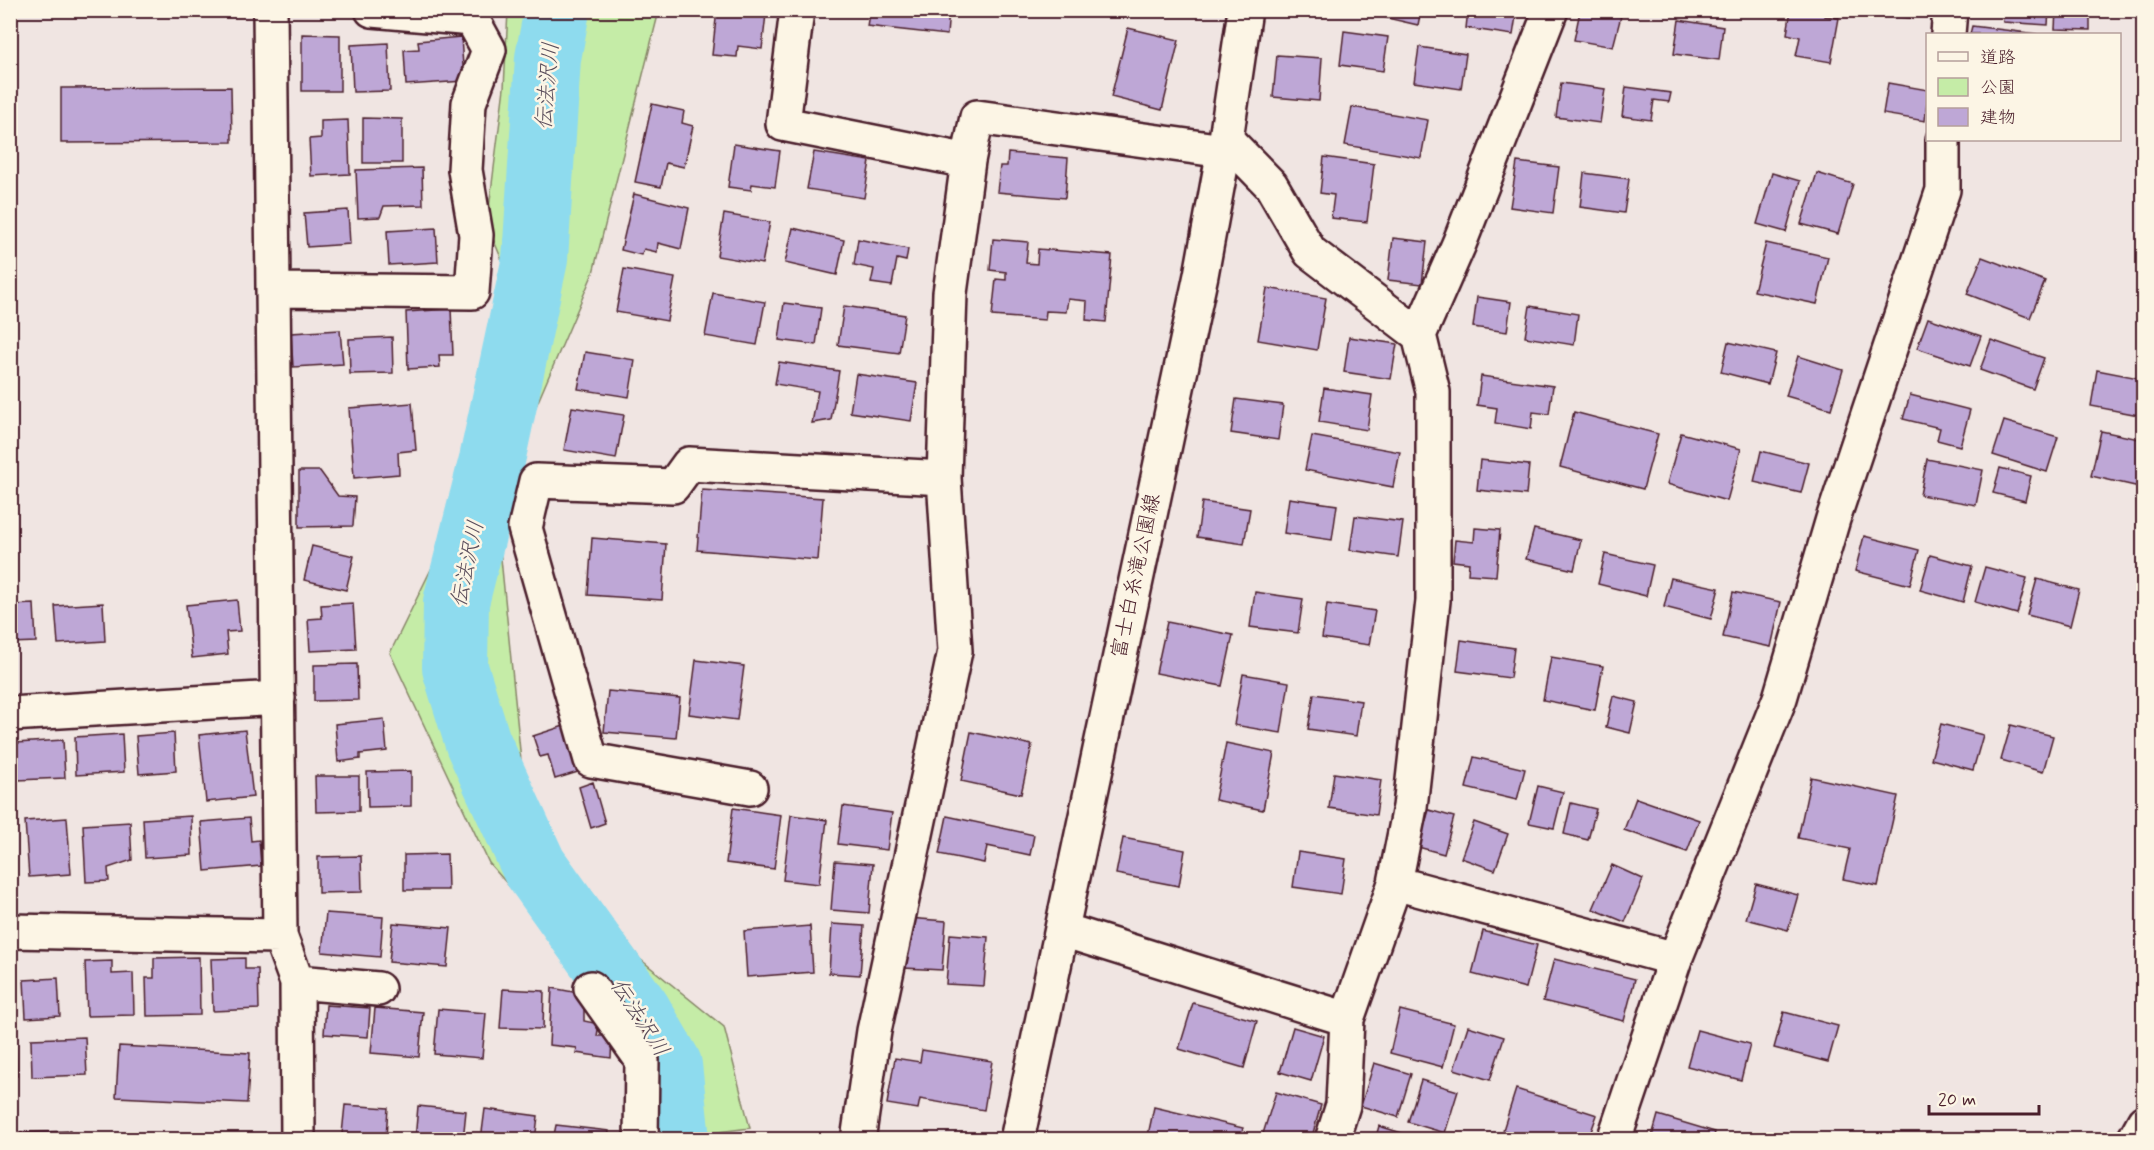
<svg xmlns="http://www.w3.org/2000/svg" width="2154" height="1150" viewBox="0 0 2154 1150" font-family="Mynerve,'Klee One',sans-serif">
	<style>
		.green { fill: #c5eca7; stroke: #888669; stroke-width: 1.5 }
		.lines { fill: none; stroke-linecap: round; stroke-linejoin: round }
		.river { stroke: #8edbee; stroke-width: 66 }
		.building { fill: #bea7d6; stroke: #4a1f2b; stroke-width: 1.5 }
		.minor-casing { stroke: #4a1f2b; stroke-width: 38 }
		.primary-casing { stroke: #4a1f2b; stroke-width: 38 }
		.minor { stroke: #fcf5e5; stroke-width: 33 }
		.primary { stroke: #fcf5e5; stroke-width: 33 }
		.labels { text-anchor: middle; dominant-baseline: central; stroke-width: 5; stroke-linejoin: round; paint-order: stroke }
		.street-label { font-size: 21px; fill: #4a1f2b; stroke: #fcf5e5 }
		.water-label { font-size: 22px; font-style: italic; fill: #5b4e5c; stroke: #fcf5e5 }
	</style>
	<rect width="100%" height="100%" fill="#f0e5e2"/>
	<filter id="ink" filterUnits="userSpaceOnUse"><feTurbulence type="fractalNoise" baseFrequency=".0167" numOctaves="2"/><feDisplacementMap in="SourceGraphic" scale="12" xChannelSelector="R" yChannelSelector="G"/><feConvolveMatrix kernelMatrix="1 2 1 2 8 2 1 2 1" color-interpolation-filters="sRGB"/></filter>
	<g filter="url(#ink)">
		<path class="green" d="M 508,11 L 659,11 L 593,273 L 534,411 L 498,528 L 525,801 L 640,959 L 724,1027 L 750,1128 L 669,1138 L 634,1029 L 489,863 L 390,653 L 439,553 L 482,421 L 504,265 L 487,224 L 504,88 Z"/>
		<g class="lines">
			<path class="river" d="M 557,10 L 548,58 L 535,259 L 492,460 L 456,602 L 455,668 L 478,743 L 534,866 L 638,1011 L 669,1065 L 677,1140"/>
		</g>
		<path class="building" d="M 717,10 L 766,14 L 762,49 L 738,46 L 737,57 L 712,55 Z
			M 833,10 L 949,10 L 947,35 L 867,26 L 869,14 Z
			M 1385,10 L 1421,10 L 1418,25 L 1383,17 Z
			M 1468,10 L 1517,10 L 1513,35 L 1466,28 Z
			M 1791,10 L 1826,10 L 1825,16 L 1839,18 L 1831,62 L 1796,56 L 1800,37 L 1787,34 Z
			M 1882,10 L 1912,10 L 1911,18 L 1882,16 Z
			M 2004,10 L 2049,10 L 2048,25 L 2003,22 Z
			M 2056,10 L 2090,10 L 2090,30 L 2055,29 Z
			M 1580,11 L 1621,16 L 1613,47 L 1574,40 Z
			M 1679,20 L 1723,27 L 1719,60 L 1674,54 Z
			M 1972,26 L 2037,34 L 1970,34 Z
			M 1128,28 L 1179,40 L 1162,110 L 1111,97 Z
			M 1344,31 L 1388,37 L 1383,71 L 1340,65 Z
			M 302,34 L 340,35 L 340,91 L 302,91 Z
			M 461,37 L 464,81 L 406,85 L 404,50 L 419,49 L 418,41 Z
			M 388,43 L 390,91 L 353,92 L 351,45 Z
			M 1419,47 L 1466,54 L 1461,89 L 1414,82 Z
			M 1277,55 L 1322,58 L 1319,101 L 1273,97 Z
			M 1561,83 L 1605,89 L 1600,123 L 1556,117 Z
			M 1888,83 L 1928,90 L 1925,121 L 1883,114 Z
			M 231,87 L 232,142 L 61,143 L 61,88 Z
			M 1626,87 L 1671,93 L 1669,102 L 1654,100 L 1651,120 L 1622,116 Z
			M 652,104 L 684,111 L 682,123 L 693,126 L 684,167 L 666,163 L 661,187 L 635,182 Z
			M 1352,107 L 1428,120 L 1421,158 L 1345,145 Z
			M 363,118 L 402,119 L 402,163 L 363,163 Z
			M 348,120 L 350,174 L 311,176 L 309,139 L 321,138 L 321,121 Z
			M 734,144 L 780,151 L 775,187 L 752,184 L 751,190 L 728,187 Z
			M 814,152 L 870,161 L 864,198 L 807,189 Z
			M 1008,153 L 1068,158 L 1065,198 L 997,192 L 1000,166 L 1007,166 Z
			M 1324,157 L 1374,164 L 1367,222 L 1331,218 L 1334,195 L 1320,193 Z
			M 1517,162 L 1559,167 L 1553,213 L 1510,207 Z
			M 422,168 L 423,205 L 384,206 L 380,217 L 358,218 L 356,170 Z
			M 1584,173 L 1629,179 L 1624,213 L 1580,207 Z
			M 1772,173 L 1800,181 L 1786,232 L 1757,224 Z
			M 1817,173 L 1853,184 L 1838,234 L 1801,224 Z
			M 634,194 L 689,208 L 681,249 L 658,243 L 657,252 L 644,249 L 641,255 L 621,250 Z
			M 348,210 L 350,244 L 307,247 L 304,213 Z
			M 724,214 L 770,222 L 762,264 L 717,256 Z
			M 436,228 L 438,262 L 389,265 L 387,231 Z
			M 793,228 L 844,240 L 837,275 L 785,263 Z
			M 1393,238 L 1427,242 L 1422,284 L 1388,280 Z
			M 858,239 L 908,249 L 906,261 L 897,259 L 892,286 L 871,283 L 874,269 L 854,265 Z
			M 993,239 L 1028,242 L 1026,263 L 1037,264 L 1038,249 L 1112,255 L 1106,322 L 1086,320 L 1087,301 L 1068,299 L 1066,312 L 1046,311 L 1045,320 L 992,316 L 996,279 L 1006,280 L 1006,272 L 990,270 Z
			M 1766,243 L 1828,257 L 1817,304 L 1754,291 Z
			M 1982,257 L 2045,281 L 2030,318 L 1967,294 Z
			M 624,269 L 675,278 L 667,321 L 616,312 Z
			M 1267,288 L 1326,298 L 1317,350 L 1258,340 Z
			M 713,293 L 765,302 L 757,345 L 705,336 Z
			M 1477,297 L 1511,302 L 1507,332 L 1473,327 Z
			M 784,303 L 821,308 L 816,345 L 779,340 Z
			M 844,306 L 905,315 L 899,353 L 838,345 Z
			M 1530,306 L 1578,314 L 1574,345 L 1525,337 Z
			M 451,309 L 453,355 L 439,355 L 440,367 L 408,369 L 406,312 Z
			M 1928,318 L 1981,336 L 1970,366 L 1917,348 Z
			M 340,330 L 343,364 L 293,367 L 291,333 Z
			M 392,337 L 393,373 L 350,374 L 349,339 Z
			M 1349,337 L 1397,344 L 1391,379 L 1344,372 Z
			M 1991,340 L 2044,358 L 2033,389 L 1980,370 Z
			M 1728,342 L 1776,353 L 1768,384 L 1721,372 Z
			M 585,352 L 635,360 L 629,397 L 578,389 Z
			M 1798,356 L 1843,370 L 1831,409 L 1786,396 Z
			M 779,362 L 839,371 L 831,420 L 812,423 L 818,391 L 775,384 Z
			M 2097,370 L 2144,379 L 2144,416 L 2091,406 Z
			M 856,374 L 917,383 L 911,421 L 850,412 Z
			M 1481,376 L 1553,386 L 1549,414 L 1533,412 L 1531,429 L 1495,423 L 1497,408 L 1477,405 Z
			M 1324,388 L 1372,395 L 1367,430 L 1319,422 Z
			M 1910,395 L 1970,410 L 1960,446 L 1937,440 L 1940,428 L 1903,419 Z
			M 1236,399 L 1283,405 L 1278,440 L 1231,433 Z
			M 412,403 L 416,450 L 398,452 L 399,474 L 354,478 L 349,408 Z
			M 572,407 L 624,415 L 616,459 L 564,450 Z
			M 1574,412 L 1658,434 L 1643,489 L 1560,467 Z
			M 2004,421 L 2058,437 L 2047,472 L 1993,455 Z
			M 2101,431 L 2144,440 L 2144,488 L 2091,476 Z
			M 1681,433 L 1741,449 L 1727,501 L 1667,484 Z
			M 1312,436 L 1400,452 L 1393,487 L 1305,470 Z
			M 1761,451 L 1809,463 L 1801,493 L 1754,482 Z
			M 1927,459 L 1983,470 L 1976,505 L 1920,495 Z
			M 1480,460 L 1529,465 L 1526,495 L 1477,490 Z
			M 2000,468 L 2031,476 L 2025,501 L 1993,493 Z
			M 299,471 L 320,471 L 338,496 L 355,497 L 353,526 L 299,527 Z
			M 702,490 L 823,498 L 818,560 L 697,550 Z
			M 1289,498 L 1337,505 L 1332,540 L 1284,533 Z
			M 1202,502 L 1250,509 L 1244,544 L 1197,537 Z
			M 1355,516 L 1403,522 L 1398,557 L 1350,550 Z
			M 1475,528 L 1500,530 L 1496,576 L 1468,574 L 1469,563 L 1453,561 L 1455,540 L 1474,542 Z
			M 1534,529 L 1581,540 L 1574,570 L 1526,559 Z
			M 1864,536 L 1919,550 L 1910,585 L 1855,571 Z
			M 592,538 L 666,544 L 662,600 L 588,595 Z
			M 312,546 L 354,556 L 346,590 L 304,580 Z
			M 1605,554 L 1653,565 L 1646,596 L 1598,584 Z
			M 1930,555 L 1972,566 L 1963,602 L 1920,590 Z
			M 1985,567 L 2027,578 L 2017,614 L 1975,602 Z
			M 1671,578 L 1719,588 L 1711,619 L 1664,607 Z
			M 2037,579 L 2079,590 L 2070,626 L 2027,615 Z
			M 1255,592 L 1303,599 L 1298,633 L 1250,627 Z
			M 1733,592 L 1781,602 L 1771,647 L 1723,637 Z
			M 237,600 L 240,631 L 226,632 L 228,654 L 192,658 L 186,605 Z
			M 103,603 L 105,641 L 58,644 L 55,606 Z
			M 353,603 L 356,649 L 310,651 L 308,619 L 322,618 L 321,605 Z
			M 34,604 L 36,642 L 10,643 L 10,605 Z
			M 1327,604 L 1375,611 L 1369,645 L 1322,638 Z
			M 1167,622 L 1233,635 L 1222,686 L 1156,673 Z
			M 1461,640 L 1514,648 L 1510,678 L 1457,671 Z
			M 1551,657 L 1603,666 L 1595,710 L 1543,700 Z
			M 696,660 L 744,666 L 737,720 L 689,714 Z
			M 357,664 L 358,700 L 314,701 L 314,665 Z
			M 1243,674 L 1289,682 L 1281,733 L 1234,725 Z
			M 608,691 L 680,698 L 676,738 L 604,732 Z
			M 1314,694 L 1361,701 L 1356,736 L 1308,729 Z
			M 1613,696 L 1637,702 L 1630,733 L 1606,727 Z
			M 384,719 L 387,751 L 360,754 L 360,759 L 338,762 L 335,724 Z
			M 1941,724 L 1983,735 L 1973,770 L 1931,759 Z
			M 2011,725 L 2053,736 L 2043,772 L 2001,760 Z
			M 564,726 L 578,772 L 555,779 L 548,755 L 540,757 L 533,736 Z
			M 245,730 L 253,797 L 206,802 L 199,735 Z
			M 971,732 L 1032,745 L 1021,794 L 961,781 Z
			M 174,733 L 176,771 L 139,774 L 136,736 Z
			M 122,734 L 124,772 L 76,775 L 75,737 Z
			M 63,740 L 65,778 L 17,780 L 16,743 Z
			M 1226,743 L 1274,753 L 1263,810 L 1215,800 Z
			M 1474,757 L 1525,769 L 1517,800 L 1466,788 Z
			M 411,771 L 411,806 L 368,807 L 367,772 Z
			M 1334,773 L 1381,780 L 1376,815 L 1329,808 Z
			M 315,776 L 359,776 L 359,811 L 316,812 Z
			M 1811,777 L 1898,796 L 1878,886 L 1843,879 L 1850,849 L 1798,838 Z
			M 593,782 L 605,823 L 591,828 L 579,787 Z
			M 1538,786 L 1563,792 L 1554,828 L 1529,823 Z
			M 1636,798 L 1699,820 L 1687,852 L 1624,830 Z
			M 1571,803 L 1596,809 L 1588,840 L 1564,834 Z
			M 843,806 L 892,813 L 887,850 L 838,844 Z
			M 733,808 L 781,815 L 774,869 L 726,863 Z
			M 1429,810 L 1454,817 L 1444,854 L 1418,847 Z
			M 791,815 L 827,820 L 819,884 L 783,880 Z
			M 191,816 L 192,855 L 145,858 L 143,819 Z
			M 947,816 L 1034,835 L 1030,855 L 987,846 L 984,863 L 939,854 Z
			M 67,818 L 71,874 L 29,877 L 25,821 Z
			M 249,818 L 251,841 L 259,840 L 261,866 L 205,871 L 201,822 Z
			M 130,822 L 132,860 L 108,868 L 109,881 L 86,882 L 83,825 Z
			M 1474,822 L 1508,834 L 1495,870 L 1461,858 Z
			M 1123,838 L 1185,850 L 1179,886 L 1116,874 Z
			M 1298,852 L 1346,859 L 1341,894 L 1293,887 Z
			M 447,854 L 448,890 L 404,890 L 404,855 Z
			M 361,856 L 362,892 L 318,893 L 318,857 Z
			M 835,861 L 873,864 L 869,913 L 831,910 Z
			M 1612,865 L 1643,879 L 1625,922 L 1593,909 Z
			M 1756,884 L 1798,895 L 1788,930 L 1746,919 Z
			M 326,913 L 383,917 L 380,957 L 322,952 Z
			M 908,918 L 946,921 L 942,970 L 904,968 Z
			M 393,923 L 451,928 L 447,967 L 389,962 Z
			M 832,924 L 864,926 L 860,975 L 829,973 Z
			M 810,926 L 813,972 L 747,977 L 744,931 Z
			M 1483,931 L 1537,945 L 1526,988 L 1472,974 Z
			M 950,934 L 988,937 L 984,986 L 946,984 Z
			M 199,957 L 200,1015 L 147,1016 L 146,978 L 154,978 L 154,958 Z
			M 245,958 L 245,969 L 258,969 L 259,1009 L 213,1011 L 211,959 Z
			M 1554,959 L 1635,979 L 1624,1021 L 1543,1001 Z
			M 112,961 L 112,974 L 133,973 L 134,1015 L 87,1016 L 85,962 Z
			M 58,978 L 60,1016 L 26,1018 L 24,980 Z
			M 552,988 L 584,994 L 584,1021 L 599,1024 L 597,1036 L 612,1036 L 611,1058 L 576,1053 L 577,1048 L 549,1045 Z
			M 503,989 L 544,991 L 543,1029 L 500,1028 Z
			M 1193,1003 L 1257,1021 L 1244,1068 L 1179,1049 Z
			M 326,1005 L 370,1008 L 368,1037 L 324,1034 Z
			M 375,1008 L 423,1012 L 419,1057 L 371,1053 Z
			M 438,1009 L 486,1013 L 482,1058 L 434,1054 Z
			M 1400,1010 L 1454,1024 L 1443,1067 L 1390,1053 Z
			M 1784,1012 L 1838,1026 L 1828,1062 L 1774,1048 Z
			M 1468,1026 L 1504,1037 L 1490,1080 L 1454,1069 Z
			M 1293,1027 L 1324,1036 L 1311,1081 L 1280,1072 Z
			M 1697,1030 L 1750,1044 L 1741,1080 L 1687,1066 Z
			M 85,1037 L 87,1075 L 32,1077 L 31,1039 Z
			M 10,1038 L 16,1038 L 17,1076 L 10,1077 Z
			M 119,1046 L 250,1053 L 247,1103 L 116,1097 Z
			M 922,1050 L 992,1061 L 984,1110 L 920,1099 L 918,1109 L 887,1104 L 895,1058 L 920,1062 Z
			M 1374,1063 L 1411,1074 L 1398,1117 L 1361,1106 Z
			M 1421,1080 L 1458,1091 L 1445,1133 L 1408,1122 Z
			M 1516,1089 L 1597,1115 L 1588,1140 L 1530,1140 L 1503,1130 Z
			M 1276,1092 L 1321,1105 L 1311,1140 L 1270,1140 L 1262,1137 Z
			M 345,1105 L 388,1108 L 386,1137 L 342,1134 Z
			M 418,1106 L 466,1111 L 463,1140 L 415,1140 Z
			M 1154,1107 L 1243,1128 L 1240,1140 L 1147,1140 Z
			M 485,1109 L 538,1116 L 535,1140 L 481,1140 Z
			M 1658,1115 L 1715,1132 L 1713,1140 L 1651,1140 Z
			M 556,1125 L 609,1131 L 608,1140 L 553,1140 Z
			M 1379,1126 L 1424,1140 L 1375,1140 Z
			M 70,1131 L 70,1140 L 16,1140 L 15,1133 Z"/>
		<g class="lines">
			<defs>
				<path id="minor" d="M 270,10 L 280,936 L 297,982 L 298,1140
					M 797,10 L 783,124 L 968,161
					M 1948,34 L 1950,10
					M 273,290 L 472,292 L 476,235 L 465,170 L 469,103 L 489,50 L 472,19 L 372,10
					M 1419,335 L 1459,244 L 1551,10
					M 10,714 L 278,698
					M 750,788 L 591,760 L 525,528 L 536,481 L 673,486 L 689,464 L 944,478
					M 1395,883 L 1675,959
					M 1063,930 L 1347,1019 L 1395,883 L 1410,807 L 1433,601 L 1433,392 L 1419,335 L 1310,252 L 1271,185 L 1226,139
					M 10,931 L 280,936
					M 297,982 L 378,989
					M 591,988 L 642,1060 L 641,1140
					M 858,1140 L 874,1031 L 955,651 L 944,478 L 950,293 L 968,161 L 977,117 L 1224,151
					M 1332,1140 L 1343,1105 L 1347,1019
					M 1614,1140 L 1675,959 L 1780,698 L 1833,519 L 1943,190 L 1943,140
					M 2134,1140 L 2144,1122"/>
				<path id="primary" d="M 1017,1140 L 1201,275 L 1226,139 L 1245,10"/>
			</defs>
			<use href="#minor" class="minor-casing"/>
			<use href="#primary" class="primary-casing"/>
			<use href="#minor" class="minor"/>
			<use href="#primary" class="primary"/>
		</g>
	</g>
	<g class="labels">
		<g class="street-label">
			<text transform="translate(1136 576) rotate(-78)">富士白糸滝公園線</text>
		</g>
		<g class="water-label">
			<text transform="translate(548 86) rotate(-85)">伝法沢川</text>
			<text transform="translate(468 564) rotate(-78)">伝法沢川</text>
			<text transform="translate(639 1018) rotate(57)">伝法沢川</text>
		</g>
	</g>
	<rect width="2154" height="1150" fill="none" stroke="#fcf5e5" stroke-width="36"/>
	<rect x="18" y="18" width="2118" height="1114" fill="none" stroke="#4a1f2b" stroke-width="2" filter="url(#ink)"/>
	<rect x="1926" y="33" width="195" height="108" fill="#fcf5e5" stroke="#b59f9b" stroke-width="1.5"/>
	<rect x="1938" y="52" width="30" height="9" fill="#fcf5e5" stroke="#b59f9b" stroke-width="1.5"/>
	<text x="1980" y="63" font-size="18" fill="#4a1f2b">道路</text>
	<rect x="1938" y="78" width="30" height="18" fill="#c5eca7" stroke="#b59f9b" stroke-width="1.5"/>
	<text x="1980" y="93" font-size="18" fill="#4a1f2b">公園</text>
	<rect x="1938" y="108" width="30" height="18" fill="#bea7d6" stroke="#b59f9b" stroke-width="1.5"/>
	<text x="1980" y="123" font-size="18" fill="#4a1f2b">建物</text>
	<path d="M1929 1105v9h110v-9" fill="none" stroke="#4a1f2b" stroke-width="3"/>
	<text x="1938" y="1105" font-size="18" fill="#4a1f2b" stroke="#fcf5e5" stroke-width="4.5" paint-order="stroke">20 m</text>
</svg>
